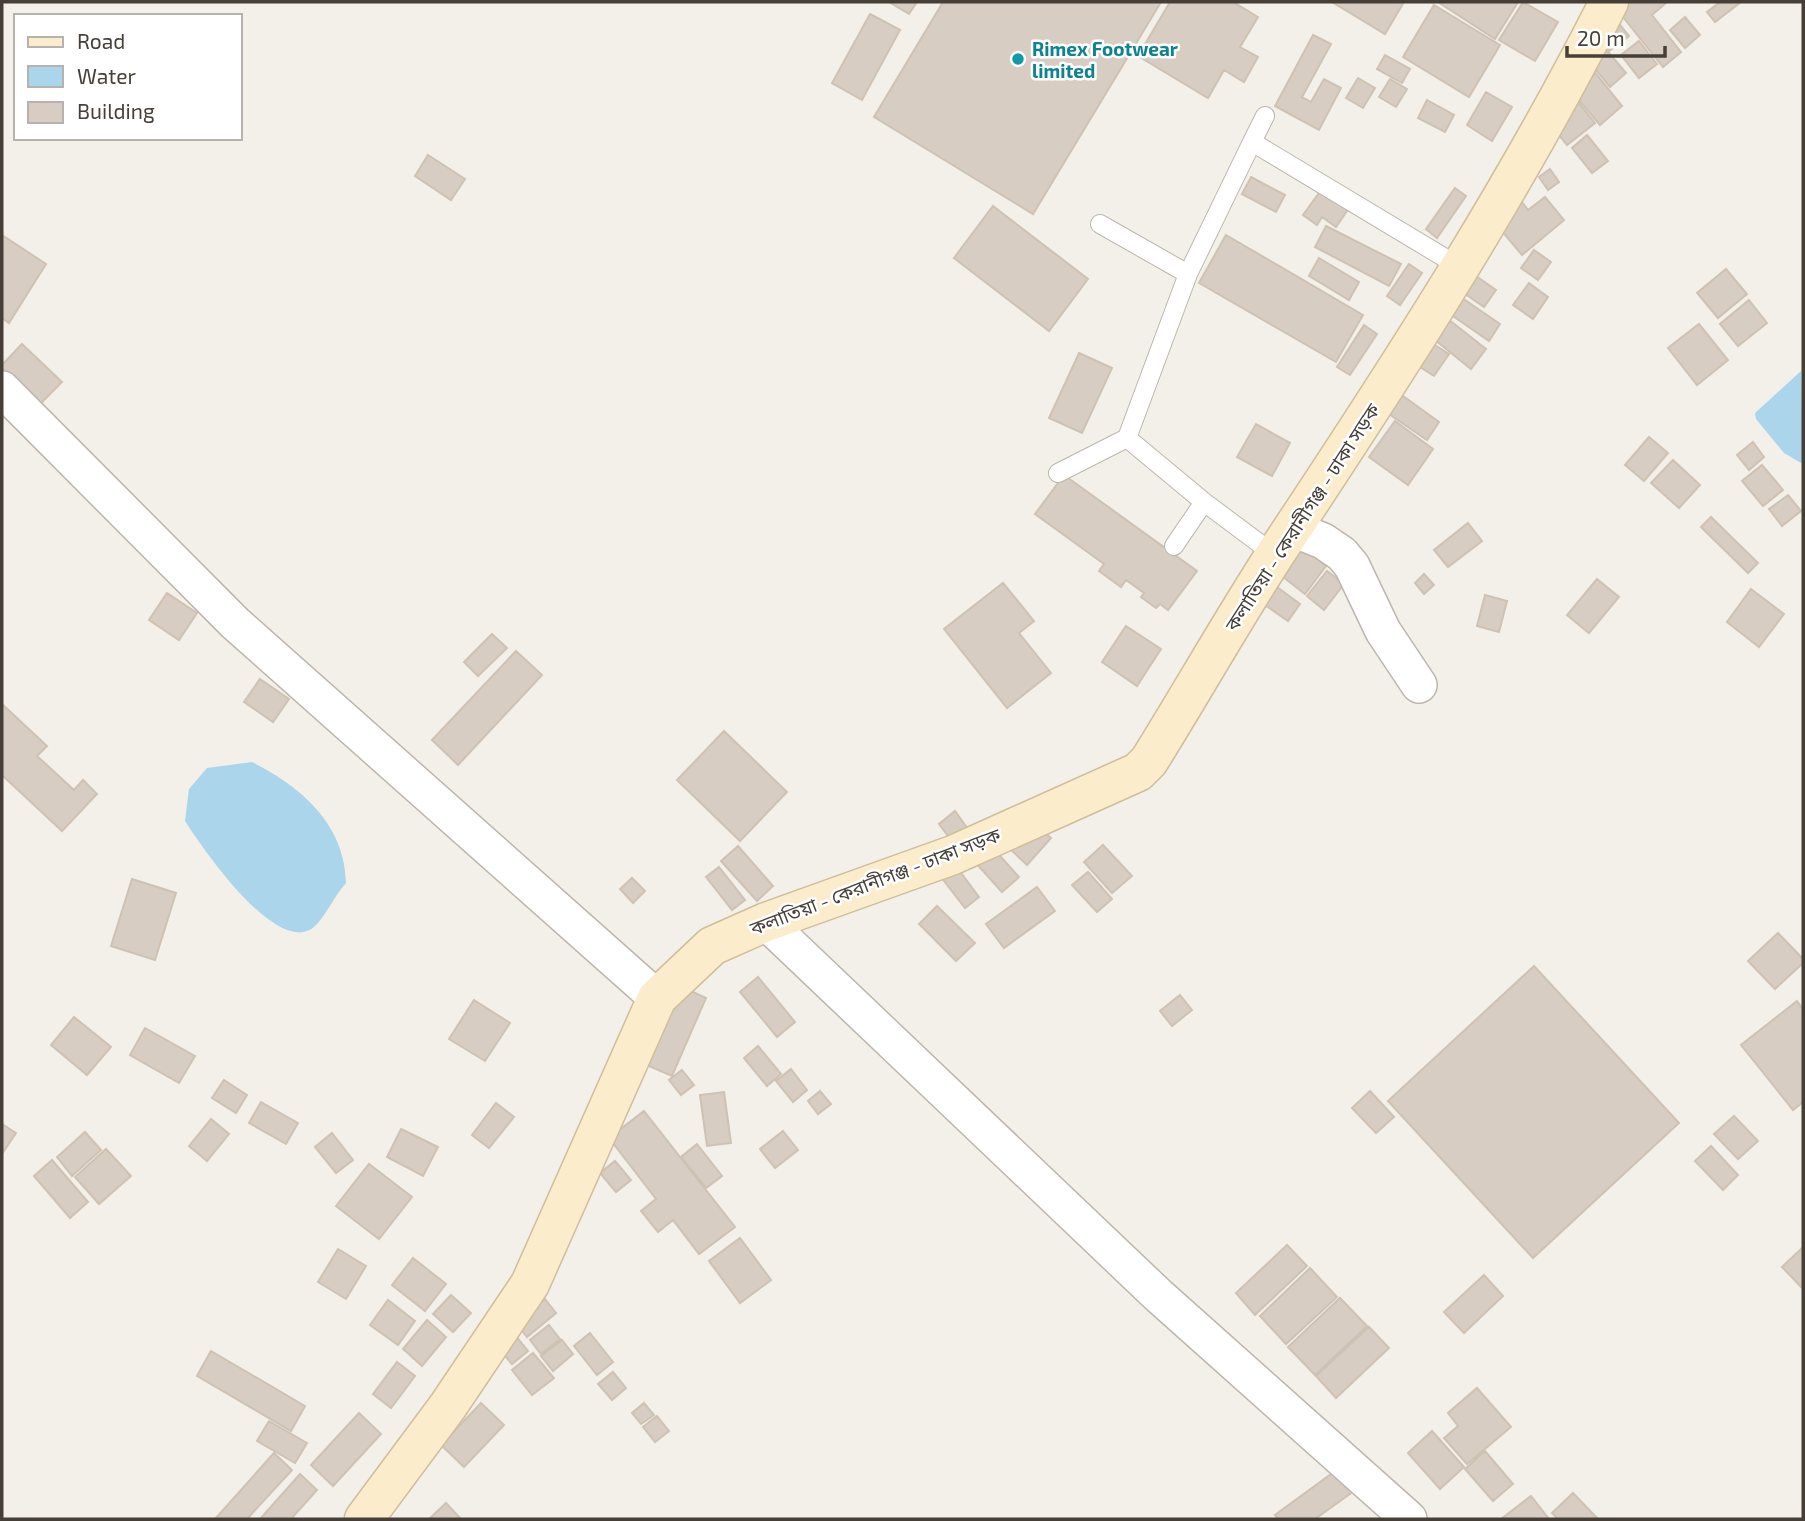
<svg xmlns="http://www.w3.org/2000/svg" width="1805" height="1521" viewBox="0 0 1805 1521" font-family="'Exo 2','Noto Sans Bengali',sans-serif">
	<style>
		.water { fill: #aad5eb }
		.building { fill: #d7cdc2; stroke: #cec2b3; stroke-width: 2 }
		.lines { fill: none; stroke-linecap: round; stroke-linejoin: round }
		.lane-casing { stroke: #beb6ac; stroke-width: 20 }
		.street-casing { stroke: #beb6ac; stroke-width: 38 }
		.secondary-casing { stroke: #cfbe9b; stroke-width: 41 }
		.lane { stroke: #fff; stroke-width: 18 }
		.street { stroke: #fff; stroke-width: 35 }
		.secondary { stroke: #fbeccb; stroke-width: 38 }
		.culture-dot { fill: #0f9aa8; stroke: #fff; stroke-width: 2.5 }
		.labels { text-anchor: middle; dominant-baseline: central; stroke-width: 5; stroke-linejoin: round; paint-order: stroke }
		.culture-label { font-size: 19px; font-weight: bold; fill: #0d838f; stroke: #fff; text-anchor: start }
		.street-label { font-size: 19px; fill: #463f38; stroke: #fff }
	</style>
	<rect width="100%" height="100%" fill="#f3efe9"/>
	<path class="water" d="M 1801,371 L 1803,461 L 1801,463 L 1784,453 L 1756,419 L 1755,413 Z
		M 252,762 C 301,787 345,824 346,883 C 334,896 326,916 314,927 C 277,958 201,846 185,821 L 189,789 L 207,768 Z"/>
	<path class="building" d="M 889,2 L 917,2 L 909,14 Z
		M 943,2 L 1161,2 L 1033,214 L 874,117 Z
		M 1170,2 L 1233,2 L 1258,17 L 1240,47 L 1258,57 L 1244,82 L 1224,70 L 1208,98 L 1138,56 Z
		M 1332,2 L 1404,2 L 1385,34 Z
		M 1438,2 L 1518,2 L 1495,39 Z
		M 1523,2 L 1558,22 L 1535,61 L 1499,40 Z
		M 1621,2 L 1667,2 L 1652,15 L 1681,52 L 1663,67 L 1615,7 Z
		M 1720,2 L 1741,2 L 1715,22 L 1707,12 Z
		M 1434,5 L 1500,45 L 1469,97 L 1403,57 Z
		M 870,14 L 900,30 L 862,100 L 832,83 Z
		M 1685,17 L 1700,35 L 1685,48 L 1670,30 Z
		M 1616,20 L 1629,36 L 1609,51 L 1597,35 Z
		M 1313,35 L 1331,44 L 1302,97 L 1311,102 L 1324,79 L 1341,88 L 1319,130 L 1275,106 Z
		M 1639,41 L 1657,64 L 1639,78 L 1621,55 Z
		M 1603,46 L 1626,73 L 1610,87 L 1587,59 Z
		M 1385,55 L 1410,69 L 1402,83 L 1377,69 Z
		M 1592,69 L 1622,106 L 1600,125 L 1569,88 Z
		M 1358,78 L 1375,88 L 1363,108 L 1346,98 Z
		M 1390,79 L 1407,89 L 1396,107 L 1379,97 Z
		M 1486,92 L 1512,107 L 1492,141 L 1467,125 Z
		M 1427,100 L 1454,115 L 1445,132 L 1418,118 Z
		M 1578,102 L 1595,123 L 1567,145 L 1551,125 Z
		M 1587,135 L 1608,161 L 1592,173 L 1572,148 Z
		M 428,155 L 465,179 L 451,200 L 415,176 Z
		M 1550,169 L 1559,182 L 1548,190 L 1539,177 Z
		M 1251,177 L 1285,195 L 1276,212 L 1242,194 Z
		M 1455,188 L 1466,196 L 1437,238 L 1426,229 Z
		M 1322,189 L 1349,208 L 1336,227 L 1322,217 L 1317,225 L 1303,215 Z
		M 1545,197 L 1564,220 L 1522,255 L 1496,224 L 1522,202 L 1528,210 Z
		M 993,206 L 1088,279 L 1049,331 L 954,258 Z
		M 1326,226 L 1401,264 L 1389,286 L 1315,247 Z
		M 2,235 L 46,264 L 9,323 L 2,318 Z
		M 1226,235 L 1363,315 L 1336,362 L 1199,283 Z
		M 1534,250 L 1551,262 L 1538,280 L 1521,268 Z
		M 1319,258 L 1359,282 L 1349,300 L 1309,276 Z
		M 1409,264 L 1422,273 L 1400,305 L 1387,296 Z
		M 1466,269 L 1496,290 L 1484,307 L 1454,286 Z
		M 1726,269 L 1747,294 L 1718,318 L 1697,293 Z
		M 1529,283 L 1548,297 L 1533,319 L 1513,305 Z
		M 1452,291 L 1500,324 L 1489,341 L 1440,307 Z
		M 1749,300 L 1767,323 L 1738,346 L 1720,324 Z
		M 1439,312 L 1486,349 L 1471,369 L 1424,331 Z
		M 1699,324 L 1728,360 L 1697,385 L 1668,348 Z
		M 1364,325 L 1377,334 L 1350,375 L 1337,367 Z
		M 1427,340 L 1449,354 L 1434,376 L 1412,362 Z
		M 22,344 L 62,382 L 39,405 L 2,369 L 2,365 Z
		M 1079,353 L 1112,368 L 1082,433 L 1049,418 Z
		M 1399,393 L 1439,422 L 1427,440 L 1386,412 Z
		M 1395,421 L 1433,449 L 1408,485 L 1369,457 Z
		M 1256,424 L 1290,443 L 1272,476 L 1237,457 Z
		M 1649,437 L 1668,453 L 1644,481 L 1625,465 Z
		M 1753,442 L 1764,457 L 1749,470 L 1737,455 Z
		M 1673,460 L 1700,485 L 1679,508 L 1651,483 Z
		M 1762,465 L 1783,490 L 1763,506 L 1742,481 Z
		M 1064,475 L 1197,571 L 1168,610 L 1160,604 L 1156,608 L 1141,597 L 1144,593 L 1126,580 L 1121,587 L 1099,571 L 1104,564 L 1035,514 Z
		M 1788,495 L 1801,511 L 1782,526 L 1769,509 Z
		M 1711,517 L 1758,563 L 1748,573 L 1701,527 Z
		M 1468,523 L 1482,541 L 1448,567 L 1434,550 Z
		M 1295,541 L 1326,566 L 1305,594 L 1273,569 Z
		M 1327,571 L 1344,584 L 1324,610 L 1307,596 Z
		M 1424,574 L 1434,585 L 1424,594 L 1415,583 Z
		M 1597,579 L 1619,597 L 1589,633 L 1567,615 Z
		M 1003,583 L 1034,621 L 1019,633 L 1051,673 L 1007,708 L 944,629 Z
		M 1277,587 L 1300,604 L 1288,621 L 1265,605 Z
		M 1751,589 L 1784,614 L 1759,647 L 1727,622 Z
		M 167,593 L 197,613 L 179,640 L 149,620 Z
		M 1485,595 L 1507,601 L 1499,632 L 1477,626 Z
		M 1126,626 L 1161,649 L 1137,686 L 1102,662 Z
		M 492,634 L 507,648 L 478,676 L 464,662 Z
		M 516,651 L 542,675 L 458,765 L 432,740 Z
		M 260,679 L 289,699 L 273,722 L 244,702 Z
		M 2,704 L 47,746 L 37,756 L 74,790 L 83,780 L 97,794 L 62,831 L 2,775 Z
		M 724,731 L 787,792 L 740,841 L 677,780 Z
		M 955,811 L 973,836 L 957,848 L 939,824 Z
		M 1032,821 L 1051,838 L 1027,865 L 1008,847 Z
		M 1103,845 L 1132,876 L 1112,893 L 1084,862 Z
		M 738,846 L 773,886 L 757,901 L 721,861 Z
		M 992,847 L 1019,877 L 1002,892 L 975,862 Z
		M 956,866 L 979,897 L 965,908 L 941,877 Z
		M 719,867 L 745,900 L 732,910 L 706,877 Z
		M 1088,872 L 1112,899 L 1097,912 L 1072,885 Z
		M 632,878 L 645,891 L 633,903 L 620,889 Z
		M 132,879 L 176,893 L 155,960 L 111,946 Z
		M 1037,887 L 1055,911 L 1004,948 L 986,924 Z
		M 937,906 L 975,943 L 956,961 L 919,924 Z
		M 1778,933 L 1803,959 L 1803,963 L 1775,989 L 1748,961 Z
		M 1534,966 L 1679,1123 L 1533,1258 L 1388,1101 Z
		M 758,977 L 795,1022 L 777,1037 L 740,992 Z
		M 676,984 L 706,998 L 672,1076 L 642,1063 Z
		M 1180,995 L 1192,1010 L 1172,1026 L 1160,1011 Z
		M 474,1000 L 510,1023 L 485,1061 L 449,1039 Z
		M 1797,1001 L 1803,1009 L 1803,1102 L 1793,1110 L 1741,1045 Z
		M 74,1017 L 111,1047 L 87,1075 L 51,1045 Z
		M 145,1028 L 195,1056 L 179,1083 L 130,1055 Z
		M 758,1046 L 781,1074 L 767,1086 L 744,1058 Z
		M 791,1069 L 807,1090 L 793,1102 L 776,1081 Z
		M 682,1070 L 694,1085 L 681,1095 L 669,1080 Z
		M 224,1080 L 247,1095 L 236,1113 L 212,1098 Z
		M 820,1091 L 831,1104 L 818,1114 L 808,1101 Z
		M 1370,1091 L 1394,1117 L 1376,1133 L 1352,1108 Z
		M 724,1092 L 731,1143 L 707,1146 L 700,1095 Z
		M 261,1102 L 298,1123 L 286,1144 L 249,1123 Z
		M 496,1103 L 514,1117 L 489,1148 L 472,1135 Z
		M 644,1111 L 735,1227 L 699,1254 L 673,1220 L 658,1232 L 641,1211 L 656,1199 L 609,1138 Z
		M 1734,1116 L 1758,1141 L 1738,1159 L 1714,1134 Z
		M 211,1119 L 229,1134 L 207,1161 L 189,1146 Z
		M 2,1124 L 16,1133 L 2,1154 Z
		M 401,1129 L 438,1147 L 423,1176 L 387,1157 Z
		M 783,1131 L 798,1150 L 775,1168 L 760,1149 Z
		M 85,1132 L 101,1150 L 72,1176 L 57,1157 Z
		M 332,1133 L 353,1160 L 336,1173 L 315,1147 Z
		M 697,1144 L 722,1176 L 706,1188 L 681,1157 Z
		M 1711,1146 L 1738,1175 L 1723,1190 L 1695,1161 Z
		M 106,1149 L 131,1176 L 99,1204 L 75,1177 Z
		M 52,1160 L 88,1202 L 70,1218 L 34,1176 Z
		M 615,1161 L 631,1180 L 616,1192 L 600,1173 Z
		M 369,1164 L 412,1197 L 379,1239 L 336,1206 Z
		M 740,1238 L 771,1280 L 740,1303 L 709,1261 Z
		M 1287,1245 L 1307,1266 L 1255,1315 L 1236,1293 Z
		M 1803,1247 L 1803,1289 L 1782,1267 Z
		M 338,1249 L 366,1266 L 346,1299 L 318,1282 Z
		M 413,1258 L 446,1284 L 425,1311 L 392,1285 Z
		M 1310,1268 L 1337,1297 L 1286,1344 L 1260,1316 Z
		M 1484,1275 L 1503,1296 L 1464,1333 L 1444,1312 Z
		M 451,1295 L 471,1313 L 453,1332 L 433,1314 Z
		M 1340,1298 L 1367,1326 L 1315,1375 L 1288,1347 Z
		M 545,1299 L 556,1313 L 527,1337 L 515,1322 Z
		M 388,1300 L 415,1321 L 398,1345 L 370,1325 Z
		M 427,1320 L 446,1337 L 422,1366 L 403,1349 Z
		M 549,1325 L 560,1339 L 541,1354 L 530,1340 Z
		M 1369,1327 L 1389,1348 L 1336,1398 L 1316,1376 Z
		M 590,1333 L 613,1362 L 597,1375 L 574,1346 Z
		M 515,1335 L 528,1351 L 512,1364 L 498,1348 Z
		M 562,1340 L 573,1354 L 553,1371 L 541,1356 Z
		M 211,1351 L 305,1406 L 291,1431 L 197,1376 Z
		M 533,1353 L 554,1378 L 532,1395 L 512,1370 Z
		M 397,1362 L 415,1376 L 391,1408 L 373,1394 Z
		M 613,1372 L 626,1388 L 612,1400 L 598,1384 Z
		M 1477,1388 L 1511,1427 L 1467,1464 L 1444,1438 L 1458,1426 L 1448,1413 Z
		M 481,1403 L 504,1425 L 464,1467 L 441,1445 Z
		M 644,1403 L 654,1415 L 641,1424 L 632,1413 Z
		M 359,1413 L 381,1434 L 333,1486 L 311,1465 Z
		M 657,1416 L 669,1431 L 655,1442 L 643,1427 Z
		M 269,1421 L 307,1443 L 295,1463 L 257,1441 Z
		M 1432,1431 L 1464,1467 L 1440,1489 L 1408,1453 Z
		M 1485,1451 L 1513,1484 L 1493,1501 L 1465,1469 Z
		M 274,1453 L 292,1470 L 247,1519 L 215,1519 Z
		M 1338,1469 L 1354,1491 L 1315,1519 L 1278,1519 L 1275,1515 Z
		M 300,1474 L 317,1490 L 291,1519 L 260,1519 Z
		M 1573,1493 L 1598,1519 L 1558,1519 L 1552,1513 Z
		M 1531,1496 L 1549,1519 L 1501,1519 Z
		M 446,1503 L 461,1519 L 429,1519 Z"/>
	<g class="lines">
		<defs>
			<path id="lane" d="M 1252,142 L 1265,116
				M 1100,224 L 1188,274 L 1127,438 L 1204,502 L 1275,555
				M 1188,274 L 1252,142 L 1460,267
				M 1058,473 L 1127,438
				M 1174,546 L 1204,502"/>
			<path id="street" d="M 2,389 L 235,623 L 657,998
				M 1293,529 L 1323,541 L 1342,554 L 1352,566 L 1383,631 L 1419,685
				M 766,922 L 1158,1295 L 1409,1519"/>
			<path id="secondary" d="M 364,1519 L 448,1406 L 530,1284 L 657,998 L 712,946 L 766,922 L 953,855 L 1138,772 L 1149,761 C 1192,692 1232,621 1276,553 C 1395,374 1512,194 1609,2"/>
		</defs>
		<use href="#lane" class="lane-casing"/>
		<use href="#street" class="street-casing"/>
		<use href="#secondary" class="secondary-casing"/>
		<use href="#lane" class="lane"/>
		<use href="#street" class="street"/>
		<use href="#secondary" class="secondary"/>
	</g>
	<circle class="culture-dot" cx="1018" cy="59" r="7"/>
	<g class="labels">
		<g class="culture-label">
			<text x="1032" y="48">Rimex Footwear<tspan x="1032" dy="22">limited</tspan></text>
		</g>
		<g class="street-label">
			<text transform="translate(1302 517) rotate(-57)">কলাতিয়া - কেরানীগঞ্জ - ঢাকা সড়ক</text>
			<text transform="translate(875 881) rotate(-21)">কলাতিয়া - কেরানীগঞ্জ - ঢাকা সড়ক</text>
		</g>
	</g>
	<rect width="1805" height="1521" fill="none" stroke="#463f38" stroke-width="7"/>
	<rect x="14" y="14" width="228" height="126" fill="#ffffff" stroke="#b5b2af" stroke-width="2"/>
	<rect x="28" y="37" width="35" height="10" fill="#fbeccb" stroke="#b5b2af" stroke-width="2"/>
	<text x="77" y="49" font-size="21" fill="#463f38">Road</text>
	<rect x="28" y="66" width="35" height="21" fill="#aad5eb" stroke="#b5b2af" stroke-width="2"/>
	<text x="77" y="84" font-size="21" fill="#463f38">Water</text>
	<rect x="28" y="102" width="35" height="21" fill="#d7cdc2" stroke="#b5b2af" stroke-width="2"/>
	<text x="77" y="119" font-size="21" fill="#463f38">Building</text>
	<path d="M1567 46v10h98v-10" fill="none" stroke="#463f38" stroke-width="3.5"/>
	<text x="1577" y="46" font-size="21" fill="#463f38" stroke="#ffffff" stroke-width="5" paint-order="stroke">20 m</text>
</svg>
